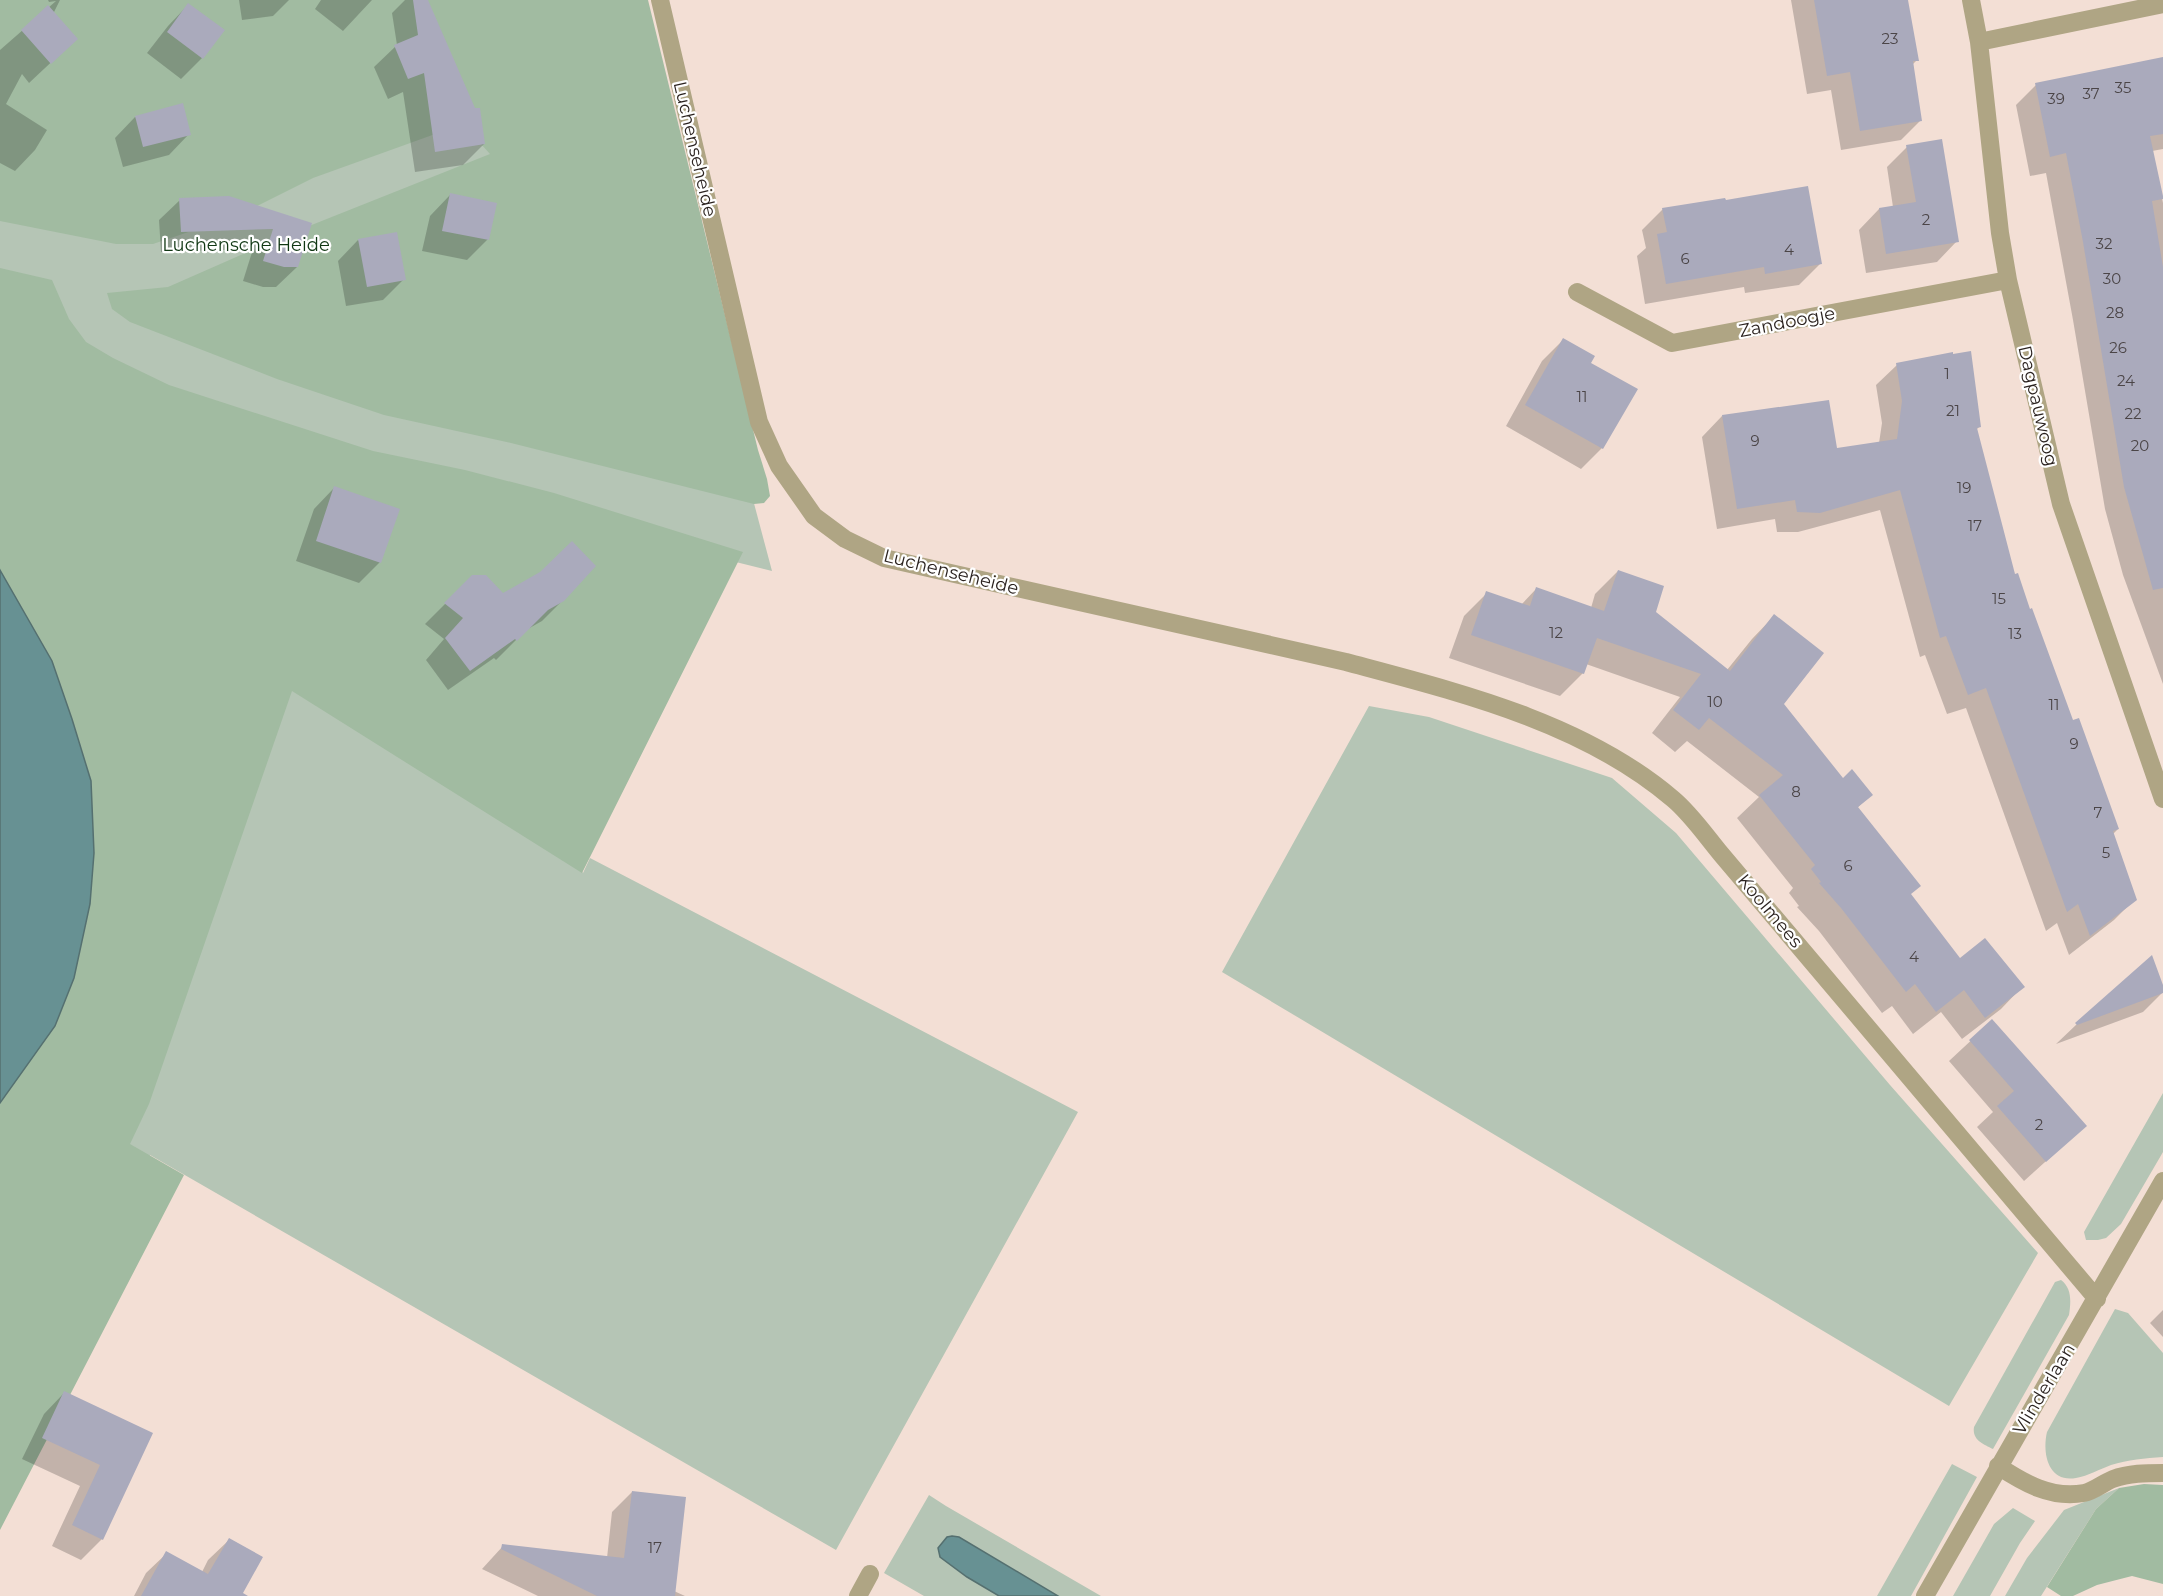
<svg xmlns="http://www.w3.org/2000/svg" width="2163" height="1596" viewBox="0 0 2163 1596" font-family="Montserrat,sans-serif">
	<style>
		.green { fill: #b5c5b5 }
		.forest { fill: #a1bba1 }
		.water { fill: #679193; stroke: #557070; stroke-width: 1.5 }
		.shadow { fill: #0003 }
		.building { fill: #aaaabc }
		.lines { fill: none; stroke-linecap: round; stroke-linejoin: round }
		.street { stroke: #afa584; stroke-width: 18 }
		.labels { text-anchor: middle; dominant-baseline: central; stroke-width: 4.5; stroke-linejoin: round; paint-order: stroke }
		.number-label { font-size: 15px; fill: #4b4547 }
		.street-label { font-size: 18px; fill: #2b2320; stroke: #fff }
		.park-label { font-size: 18px; fill: #103713; stroke: #fff }
	</style>
	<rect width="100%" height="100%" fill="#f3dfd5"/>
	<path class="green" d="M 0,0 L 635,0 L 747,477 L 772,571 L 349,466 L 583,873 L 590,858 L 1078,1112 L 836,1550 L 150,1155 L 0,1504 Z
		M 1369,706 L 1429,717 L 1612,778 L 1676,833 L 1890,1085 L 2038,1253 L 1949,1406 L 1222,972 Z
		M 2163,1093 L 2163,1152 L 2121,1224 L 2106,1238 L 2098,1240 L 2086,1240 L 2084,1232 Z
		M 2061,1280 C 2072,1288 2071,1302 2069,1315 L 1993,1449 C 1983,1444 1972,1440 1974,1427 L 2055,1282 Z
		M 2115,1309 L 2128,1313 L 2163,1353 L 2163,1457 C 2145,1458 2128,1460 2111,1465 C 2100,1469 2088,1476 2076,1478 C 2048,1483 2042,1453 2047,1432 Z
		M 1952,1464 L 1977,1477 L 1911,1596 L 1877,1596 Z
		M 2119,1488 L 2096,1509 L 2041,1596 L 2005,1596 L 2027,1558 L 2064,1510 Z
		M 929,1495 L 946,1506 L 1101,1596 L 1058,1596 L 959,1537 L 952,1536 L 940,1557 L 967,1577 L 999,1596 L 924,1596 L 884,1573 Z
		M 2013,1508 L 2035,1521 L 2020,1543 L 1990,1596 L 1953,1596 L 1994,1524 Z"/>
	<path class="forest" d="M 0,0 L 648,0 L 758,450 L 767,479 L 770,496 L 764,503 L 754,504 L 511,443 L 384,415 L 277,379 L 130,322 L 112,309 L 107,293 L 168,287 L 284,236 L 490,154 L 463,124 L 313,178 L 239,215 L 153,244 L 116,244 L 0,221 Z
		M 0,268 L 52,280 L 69,319 L 86,342 L 113,358 L 169,385 L 373,451 L 465,470 L 554,493 L 743,552 L 582,873 L 292,691 L 149,1104 L 130,1144 L 184,1175 L 0,1530 L 0,1103 L 55,1026 L 74,978 L 90,904 L 94,853 L 91,781 L 72,719 L 52,661 L 0,570 Z
		M 2144,1484 L 2163,1485 L 2163,1584 L 2132,1576 L 2097,1585 L 2073,1596 L 2061,1596 L 2047,1587 L 2096,1509 L 2119,1488 Z"/>
	<path class="water" d="M 0,570 L 52,661 L 72,719 L 91,781 L 94,853 L 90,904 L 74,978 L 55,1026 L 0,1103 Z
		M 952,1536 L 959,1537 L 1058,1596 L 999,1596 L 967,1577 L 940,1557 L 938,1548 L 947,1537 Z"/>
	<path class="shadow" d="M 48,0 L 60,0 L 53,14 L 76,39 L 29,83 L 22,74 L 6,104 L 47,130 L 35,150 L 15,171 L 0,163 L 0,50 L 56,1 L 49,2 Z
		M 239,0 L 289,0 L 273,16 L 242,20 Z
		M 321,0 L 372,0 L 343,31 L 315,9 Z
		M 405,0 L 426,0 L 484,144 L 463,165 L 415,172 L 403,92 L 388,99 L 374,67 L 397,45 L 392,13 Z
		M 1791,0 L 1907,0 L 1917,60 L 1912,65 L 1920,121 L 1901,140 L 1841,150 L 1831,90 L 1807,94 Z
		M 188,5 L 202,58 L 181,79 L 147,53 L 168,26 Z
		M 2163,59 L 2163,149 L 2152,151 L 2163,203 L 2163,684 L 2123,575 L 2105,509 L 2073,320 L 2046,173 L 2030,176 L 2016,105 L 2036,85 Z
		M 135,117 L 189,134 L 169,155 L 123,167 L 115,138 Z
		M 1907,147 L 1957,241 L 1937,262 L 1866,273 L 1859,230 L 1879,209 L 1893,207 L 1887,167 Z
		M 450,195 L 488,239 L 467,260 L 422,251 L 430,216 Z
		M 180,200 L 310,224 L 297,267 L 276,287 L 263,287 L 243,281 L 253,249 L 161,252 L 159,220 Z
		M 1663,209 L 1820,264 L 1799,285 L 1745,293 L 1744,287 L 1645,304 L 1637,256 L 1646,248 L 1642,230 Z
		M 358,240 L 404,279 L 383,300 L 346,306 L 338,261 Z
		M 1563,340 L 1589,363 L 1602,448 L 1581,469 L 1506,426 L 1542,361 Z
		M 1897,365 L 1980,426 L 1976,430 L 2014,576 L 2072,722 L 2118,829 L 2113,834 L 2135,899 L 2114,920 L 2069,955 L 2057,923 L 2046,931 L 1966,708 L 1947,714 L 1925,655 L 1920,657 L 1880,510 L 1798,532 L 1777,532 L 1775,519 L 1717,529 L 1702,437 L 1722,416 L 1836,450 L 1879,443 L 1882,423 L 1876,385 Z
		M 334,488 L 380,562 L 359,583 L 296,561 L 314,509 Z
		M 1618,571 L 1654,612 L 1727,670 L 1752,639 L 1774,616 L 1782,704 L 1842,780 L 1871,795 L 1857,808 L 1910,895 L 1960,960 L 2023,986 L 2001,1009 L 1962,1039 L 1941,1012 L 1913,1034 L 1892,1006 L 1882,1013 L 1819,931 L 1797,907 L 1799,906 L 1789,893 L 1793,888 L 1737,818 L 1759,797 L 1687,741 L 1675,752 L 1652,733 L 1680,697 L 1586,664 L 1583,673 L 1560,696 L 1449,658 L 1464,616 L 1487,593 L 1521,605 L 1536,589 L 1591,608 L 1595,594 Z
		M 473,576 L 503,595 L 563,600 L 542,621 L 526,630 L 496,660 L 494,658 L 448,690 L 426,660 L 444,639 L 425,624 Z
		M 2163,990 L 2163,992 L 2143,1012 L 2056,1044 L 2077,1024 Z
		M 1992,1021 L 2085,1126 L 2024,1181 L 1977,1127 L 1993,1112 L 1949,1061 Z
		M 2163,1310 L 2163,1337 L 2150,1323 Z
		M 64,1393 L 151,1434 L 102,1539 L 81,1560 L 52,1546 L 80,1486 L 22,1459 L 44,1414 Z
		M 632,1492 L 674,1591 L 685,1596 L 538,1596 L 482,1569 L 503,1546 L 607,1558 L 612,1512 Z
		M 229,1540 L 240,1596 L 134,1596 L 146,1573 L 167,1553 L 202,1572 L 208,1560 Z"/>
	<path class="building" d="M 413,0 L 428,0 L 475,108 L 480,108 L 485,144 L 435,152 L 424,73 L 408,79 L 394,45 L 418,35 Z
		M 1814,0 L 1908,0 L 1919,61 L 1913,61 L 1922,121 L 1860,131 L 1850,72 L 1827,76 Z
		M 188,3 L 225,30 L 203,59 L 167,32 Z
		M 48,5 L 78,39 L 51,64 L 21,30 Z
		M 2163,57 L 2163,134 L 2150,136 L 2163,196 L 2163,199 L 2152,201 L 2163,267 L 2163,588 L 2153,590 L 2124,487 L 2083,242 L 2066,153 L 2050,157 L 2035,83 Z
		M 183,103 L 191,135 L 143,147 L 135,116 Z
		M 1942,139 L 1959,242 L 1886,254 L 1879,208 L 1916,202 L 1906,145 Z
		M 1808,186 L 1822,264 L 1765,274 L 1764,267 L 1666,284 L 1657,234 L 1667,232 L 1662,208 L 1725,198 L 1726,200 Z
		M 450,193 L 497,203 L 489,240 L 442,231 Z
		M 229,196 L 312,223 L 298,267 L 284,267 L 263,261 L 273,229 L 181,232 L 179,198 Z
		M 397,232 L 406,280 L 367,287 L 358,239 Z
		M 1563,338 L 1595,356 L 1591,363 L 1638,389 L 1603,449 L 1525,405 Z
		M 1971,351 L 1981,427 L 1977,428 L 2015,574 L 2018,573 L 2030,609 L 2032,608 L 2073,720 L 2079,718 L 2119,829 L 2113,831 L 2137,900 L 2090,936 L 2078,904 L 2067,912 L 1986,688 L 1968,695 L 1946,636 L 1940,638 L 1900,490 L 1820,513 L 1797,512 L 1795,500 L 1737,509 L 1722,415 L 1829,400 L 1837,448 L 1897,439 L 1902,401 L 1896,363 L 1953,352 L 1953,354 Z
		M 334,486 L 400,509 L 381,563 L 316,541 Z
		M 572,541 L 596,566 L 564,601 L 548,610 L 517,641 L 515,639 L 470,671 L 445,638 L 463,618 L 444,603 L 472,575 L 486,575 L 503,593 L 540,572 Z
		M 1618,570 L 1664,586 L 1656,612 L 1730,671 L 1774,614 L 1824,653 L 1784,704 L 1843,778 L 1852,769 L 1873,795 L 1858,807 L 1921,886 L 1911,894 L 1960,958 L 1985,938 L 2025,987 L 1985,1018 L 1964,990 L 1936,1012 L 1915,984 L 1906,992 L 1841,908 L 1819,883 L 1821,882 L 1811,869 L 1815,865 L 1759,795 L 1783,775 L 1709,718 L 1699,730 L 1673,710 L 1701,674 L 1597,638 L 1584,674 L 1471,635 L 1486,591 L 1530,606 L 1536,587 L 1604,611 Z
		M 2152,955 L 2163,985 L 2163,993 L 2077,1025 L 2075,1023 Z
		M 1992,1019 L 2087,1126 L 2046,1162 L 1997,1106 L 2014,1091 L 1969,1040 Z
		M 64,1391 L 153,1433 L 103,1540 L 72,1525 L 100,1465 L 42,1438 Z
		M 632,1491 L 686,1497 L 675,1596 L 597,1596 L 501,1549 L 502,1544 L 624,1558 Z
		M 229,1538 L 263,1557 L 243,1593 L 248,1596 L 141,1596 L 166,1551 L 208,1574 Z"/>
	<g class="lines">
		<path class="street" d="M 660,0 L 759,422 L 779,466 L 814,516 L 845,539 L 884,558 L 1346,662 C 1458,692 1583,722 1673,799 C 1691,814 1706,836 1721,854 L 2097,1299
			M 1971,0 L 1979,42 L 2000,233 L 2008,280 L 2061,504 L 2163,799
			M 1979,42 L 2163,4
			M 1577,292 L 1672,343 L 2008,280
			M 1998,1466 C 2024,1483 2051,1499 2084,1493 C 2094,1491 2103,1483 2113,1479 C 2129,1473 2146,1473 2163,1473
			M 858,1596 L 870,1574
			M 1925,1596 L 2163,1181"/>
	</g>
	<g class="labels">
		<g class="number-label">
			<text x="1890" y="38">23</text>
			<text x="2123" y="87">35</text>
			<text x="2091" y="93">37</text>
			<text x="2056" y="98">39</text>
			<text x="1926" y="219">2</text>
			<text x="2104" y="243">32</text>
			<text x="1789" y="249">4</text>
			<text x="1685" y="258">6</text>
			<text x="2112" y="278">30</text>
			<text x="2115" y="312">28</text>
			<text x="2118" y="347">26</text>
			<text x="1947" y="373">1</text>
			<text x="2126" y="380">24</text>
			<text x="1582" y="396">11</text>
			<text x="1953" y="410">21</text>
			<text x="2133" y="413">22</text>
			<text x="1755" y="440">9</text>
			<text x="2140" y="445">20</text>
			<text x="1964" y="487">19</text>
			<text x="1975" y="525">17</text>
			<text x="1999" y="598">15</text>
			<text x="1556" y="632">12</text>
			<text x="2015" y="633">13</text>
			<text x="1715" y="701">10</text>
			<text x="2054" y="704">11</text>
			<text x="2074" y="743">9</text>
			<text x="1796" y="791">8</text>
			<text x="2098" y="812">7</text>
			<text x="2106" y="852">5</text>
			<text x="1848" y="865">6</text>
			<text x="1914" y="956">4</text>
			<text x="2039" y="1124">2</text>
			<text x="655" y="1547">17</text>
		</g>
		<g class="street-label">
			<text transform="translate(695 149) rotate(77)">Luchenseheide</text>
			<text transform="translate(1787 322) rotate(-11)">Zandoogje</text>
			<text transform="translate(2038 406) rotate(77)">Dagpauwoog</text>
			<text transform="translate(951 572) rotate(14)">Luchenseheide</text>
			<text transform="translate(1770 911) rotate(50)">Koolmees</text>
			<text transform="translate(2044 1389) rotate(-59)">Vlinderlaan</text>
		</g>
		<g class="park-label">
			<text x="246" y="245">Luchensche Heide</text>
		</g>
	</g>
</svg>
